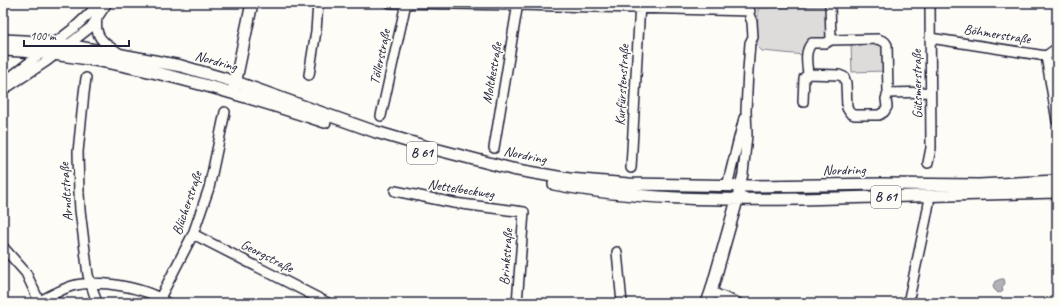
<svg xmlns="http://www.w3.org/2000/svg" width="1060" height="306" viewBox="0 0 1060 306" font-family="Caveat,sans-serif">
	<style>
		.green { fill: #dddcdb; stroke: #807f8b }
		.water { fill: #b2b2b7; stroke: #787885 }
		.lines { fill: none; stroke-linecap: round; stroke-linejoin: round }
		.minor-casing { stroke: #22223b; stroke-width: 12 }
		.major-casing { stroke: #22223b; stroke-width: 14 }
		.minor { stroke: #fdfcf7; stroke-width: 9 }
		.major { stroke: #fdfcf7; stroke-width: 11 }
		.labels { text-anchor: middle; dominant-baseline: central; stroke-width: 3.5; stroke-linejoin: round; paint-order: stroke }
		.shield { fill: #fdfcf7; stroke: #646373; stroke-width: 1 }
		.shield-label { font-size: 13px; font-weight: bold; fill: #22223b }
		.street-label { font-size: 14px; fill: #22223b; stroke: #fdfcf7 }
	</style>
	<rect width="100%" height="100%" fill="#fdfcf7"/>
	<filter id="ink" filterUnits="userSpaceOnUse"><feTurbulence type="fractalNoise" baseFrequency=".025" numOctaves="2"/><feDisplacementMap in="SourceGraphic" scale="8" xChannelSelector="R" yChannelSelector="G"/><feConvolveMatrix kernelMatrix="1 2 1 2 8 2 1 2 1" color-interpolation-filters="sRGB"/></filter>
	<g filter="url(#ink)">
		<path class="green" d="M 827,6 L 827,34 L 826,37 L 805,55 L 762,51 L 757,46 L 758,8 Z
			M 851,43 L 879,43 L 883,45 L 885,71 L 852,72 Z"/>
		<path class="water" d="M 1001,279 L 1004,279 L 1005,283 L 1002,288 L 1003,291 L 1002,292 L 998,293 L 994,289 L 993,285 L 996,281 Z"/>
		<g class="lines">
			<defs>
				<path id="minor" d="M 390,3 L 518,5 L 750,11
					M 830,3 L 831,40
					M 97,18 C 94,38 104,43 119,53
					M 930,38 L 1046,56 L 1057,48
					M 1046,56 L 1057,121
					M 808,74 L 839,75 L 844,77 L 846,83 L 847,108 L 850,113 L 854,115 L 879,115 L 884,112 L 887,107 L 886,99 L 888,93
					M 309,75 L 316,31 L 318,3
					M 86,78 L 84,93 L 78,152 L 79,193 L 80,210 L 88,275 L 97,303
					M 3,84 L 9,78 L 74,28 L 90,13 L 98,3
					M 3,90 L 47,61 L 91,27 L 107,3
					M 803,102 L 804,78 L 808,74 C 807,64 804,51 812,43 L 826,43 L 831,40 L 878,39 L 885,42 L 887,45 L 888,93 L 930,92
					M 381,116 L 406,3
					M 494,148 L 518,3
					M 928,163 L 931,148 L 930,3
					M 631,168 L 640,3
					M 727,186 L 744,118
					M 740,186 L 743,174 L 747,135 L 746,111 L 748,70 L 750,43 L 753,37 L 752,22 L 750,17
					M 395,191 L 454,203 L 524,212 L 517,303
					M 193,234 L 328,303
					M 3,247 L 26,273 L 39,301
					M 617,252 L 622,303
					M 711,292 L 738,303
					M 160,298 L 193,234 L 209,188 L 225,112
					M 36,303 C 46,298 62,289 72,286 C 98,279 146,287 167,303
					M 908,303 L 926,219 L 929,203 L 929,195"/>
				<path id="major" d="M 3,40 L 43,42 L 68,45 L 181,66 L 236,82 L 311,109 L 376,132 L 427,147 L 512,169 L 569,179 L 629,184 L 753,186 L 882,184 L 979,185 L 1057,181
					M 3,50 C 38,51 71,56 106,62 C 180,76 253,98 325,122
					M 234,89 L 252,3
					M 554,184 C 635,200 718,200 801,199 C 886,197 971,194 1057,192
					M 707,303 L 711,292 L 739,193"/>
			</defs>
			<use href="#minor" class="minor-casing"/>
			<use href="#major" class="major-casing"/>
			<use href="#minor" class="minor"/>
			<use href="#major" class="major"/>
		</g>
	</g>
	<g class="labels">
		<g class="shield">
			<rect x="407" y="142" width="30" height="22" rx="3"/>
			<rect x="871" y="186" width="30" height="22" rx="3"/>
		</g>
		<g class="shield-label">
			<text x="422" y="153">B 61</text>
			<text x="886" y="197">B 61</text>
		</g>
		<g class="street-label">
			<text transform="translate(997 34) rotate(9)">Böhmerstraße</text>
			<text transform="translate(380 57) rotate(-78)">Töllerstraße</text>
			<text transform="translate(216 61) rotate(16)">Nordring</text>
			<text transform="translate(492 73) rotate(-80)">Moltkestraße</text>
			<text transform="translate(917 84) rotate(-91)">Gütsmerstraße</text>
			<text transform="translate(622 85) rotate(-87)">Kurfürstenstraße</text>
			<text transform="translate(525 155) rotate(12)">Nordring</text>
			<text transform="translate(844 170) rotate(-1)">Nordring</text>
			<text transform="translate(461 189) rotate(9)">Nettelbeckweg</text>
			<text transform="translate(66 192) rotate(-94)">Arndtstraße</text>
			<text transform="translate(187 203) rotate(-71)">Blücherstraße</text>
			<text transform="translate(267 256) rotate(27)">Georgstraße</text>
			<text transform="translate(506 257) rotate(-86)">Brinkstraße</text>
		</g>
	</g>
	<rect width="1060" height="306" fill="none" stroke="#fdfcf7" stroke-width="16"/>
	<rect x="8" y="8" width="1044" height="290" fill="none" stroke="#22223b" stroke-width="1.5" filter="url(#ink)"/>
	<path d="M24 40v6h105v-6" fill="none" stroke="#22223b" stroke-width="2"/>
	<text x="30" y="40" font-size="12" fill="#22223b" stroke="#fdfcf7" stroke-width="3" paint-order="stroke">100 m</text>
</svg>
